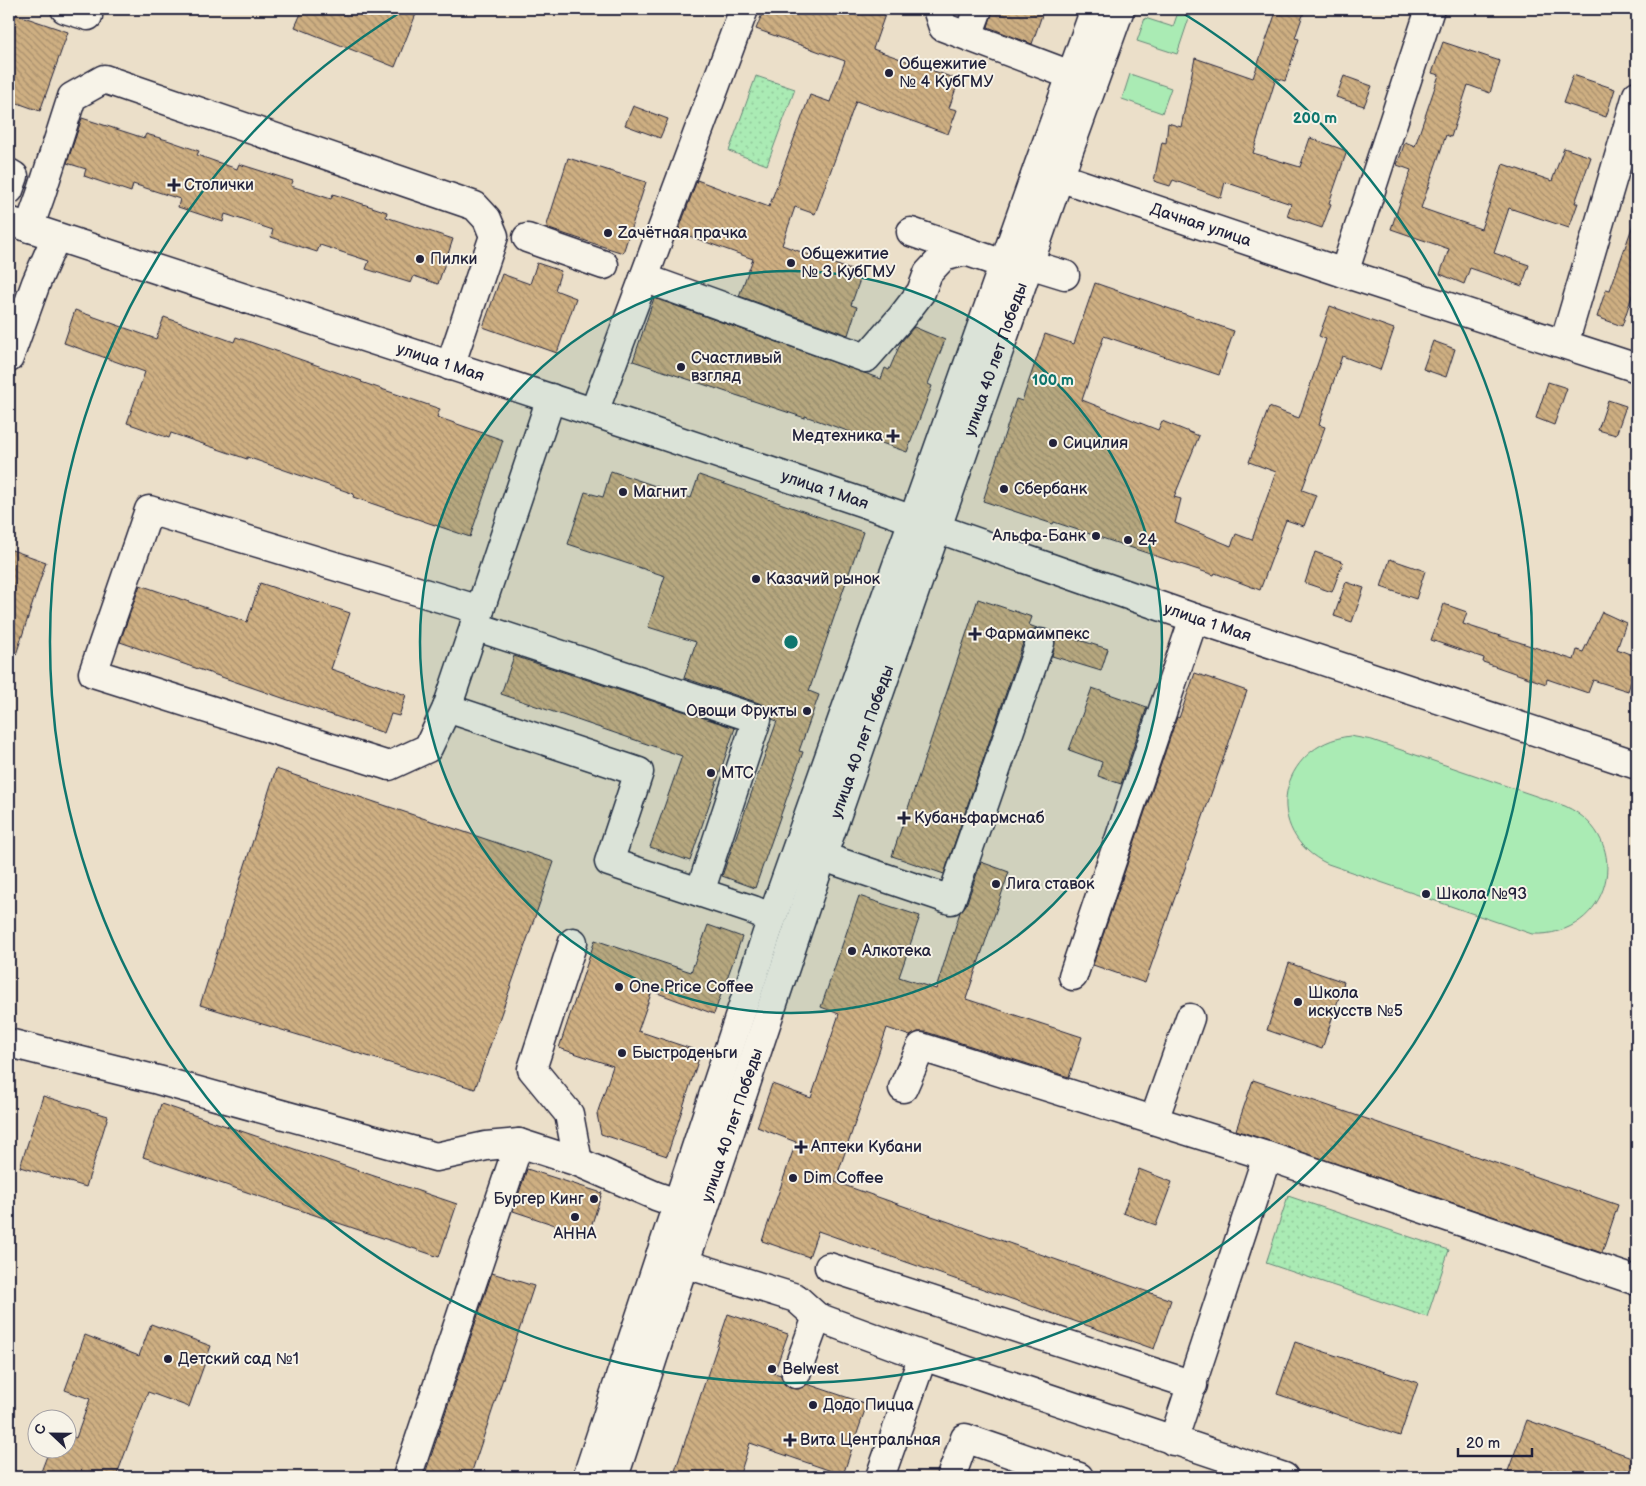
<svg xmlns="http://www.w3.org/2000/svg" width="1646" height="1486" viewBox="0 0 1646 1486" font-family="'Balsamiq Sans',sans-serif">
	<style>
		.grass { fill: #aaebb4; stroke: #668678 }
		.park { fill: url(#park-dots); stroke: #668678 }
		.building { fill: url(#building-back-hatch); stroke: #22223b }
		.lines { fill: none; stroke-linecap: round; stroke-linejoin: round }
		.minor-casing { stroke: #22223b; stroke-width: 31 }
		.major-casing { stroke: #22223b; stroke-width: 31 }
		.minor { stroke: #f7f3e8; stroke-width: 28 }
		.major { stroke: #f7f3e8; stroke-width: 28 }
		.ring { fill: none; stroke: #0f766e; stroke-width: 2.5 }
		.poi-dot { fill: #22223b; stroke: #f7f3e8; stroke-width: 2 }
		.labels { text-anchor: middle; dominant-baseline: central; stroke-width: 4; stroke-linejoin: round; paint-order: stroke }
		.poi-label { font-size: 16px; fill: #22223b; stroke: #f7f3e8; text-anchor: start }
		.street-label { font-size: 16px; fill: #22223b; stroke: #f7f3e8 }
		.centre { fill: #0f766e; stroke: #f7f3e8; stroke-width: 2.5 }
		.ring-label { font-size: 15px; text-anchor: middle; font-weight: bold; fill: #0f766e; stroke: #f7f3e8; stroke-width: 4; stroke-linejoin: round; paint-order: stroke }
	</style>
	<defs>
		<pattern id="park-dots" width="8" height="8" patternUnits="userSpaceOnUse" patternTransform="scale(1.25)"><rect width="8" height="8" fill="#aaebb4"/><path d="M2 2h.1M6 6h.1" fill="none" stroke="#92c99c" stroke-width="1.8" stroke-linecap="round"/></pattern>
		<pattern id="building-back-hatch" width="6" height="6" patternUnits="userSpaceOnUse" patternTransform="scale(1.25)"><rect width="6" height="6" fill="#ceaf82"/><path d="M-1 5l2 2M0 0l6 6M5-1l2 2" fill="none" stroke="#a78e6c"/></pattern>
	</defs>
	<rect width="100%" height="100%" fill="#ebdfc9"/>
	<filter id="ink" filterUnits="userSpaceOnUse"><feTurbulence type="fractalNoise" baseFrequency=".02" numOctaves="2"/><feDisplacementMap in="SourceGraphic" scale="10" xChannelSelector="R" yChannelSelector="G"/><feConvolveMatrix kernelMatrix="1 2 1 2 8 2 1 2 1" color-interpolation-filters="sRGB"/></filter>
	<g filter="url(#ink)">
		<path class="grass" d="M 1179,9 L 1192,9 L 1177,54 L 1137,41 L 1145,18 L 1173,27 Z
			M 1130,74 L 1171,88 L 1162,113 L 1122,99 Z
			M 1350,736 L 1372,740 L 1565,806 C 1637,839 1610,938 1532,934 L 1328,864 C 1261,833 1278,745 1350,736 Z"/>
		<path class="park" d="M 756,76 L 795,89 L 767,165 L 729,151 Z
			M 1288,1196 L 1449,1250 L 1427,1317 L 1266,1263 Z"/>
		<path class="building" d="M 303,9 L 418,9 L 395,67 L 295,27 Z
			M 764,9 L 887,9 L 873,49 L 959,80 L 949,108 L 957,110 L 948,134 L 856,101 L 815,214 L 795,207 L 782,245 L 862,274 L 851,305 L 857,307 L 848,335 L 739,296 L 753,259 L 678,232 L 697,180 L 769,207 L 810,95 L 830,102 L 845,61 L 756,29 Z
			M 993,9 L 1044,9 L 1032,44 L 988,27 Z
			M 1277,9 L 1305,9 L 1295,38 L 1299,39 L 1285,81 L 1276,78 L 1253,153 L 1300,167 L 1310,138 L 1347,151 L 1329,203 L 1331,204 L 1322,228 L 1287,216 L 1291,204 L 1225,182 L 1221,198 L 1173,180 L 1170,186 L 1154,181 L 1162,142 L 1166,143 L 1168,123 L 1181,127 L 1195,58 L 1253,78 Z
			M 9,12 L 68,32 L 40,111 L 9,100 Z
			M 1443,42 L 1500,61 L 1490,93 L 1468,85 L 1451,137 L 1446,135 L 1421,208 L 1481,229 L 1503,164 L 1552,181 L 1564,148 L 1591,157 L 1575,203 L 1578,203 L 1569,228 L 1509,208 L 1494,253 L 1529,265 L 1522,286 L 1470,268 L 1464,284 L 1440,274 L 1449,249 L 1391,229 L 1411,170 L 1397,165 L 1405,142 L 1415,146 L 1439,75 L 1432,73 Z
			M 1573,75 L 1615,89 L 1606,117 L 1563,103 Z
			M 1344,76 L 1372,86 L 1364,106 L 1336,97 Z
			M 633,106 L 668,119 L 660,138 L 625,125 Z
			M 82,118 L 144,138 L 146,134 L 167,140 L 199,151 L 197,155 L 237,169 L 239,164 L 293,181 L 291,186 L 331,199 L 333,194 L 387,212 L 386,217 L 453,239 L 438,284 L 414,276 L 411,283 L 366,269 L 369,261 L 320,245 L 317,252 L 271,237 L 273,230 L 225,214 L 223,222 L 178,207 L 180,199 L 133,184 L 131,192 L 84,176 L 86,169 L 67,163 Z
			M 568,158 L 646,182 L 623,253 L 546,228 Z
			M 1634,222 L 1637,222 L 1637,281 L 1622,326 L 1597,317 L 1606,289 L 1610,290 Z
			M 537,263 L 561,271 L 555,290 L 576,298 L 557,353 L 483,327 L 502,274 L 530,284 Z
			M 1095,283 L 1234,331 L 1219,375 L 1104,336 L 1082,400 L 1158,430 L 1162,421 L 1199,436 L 1174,497 L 1181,499 L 1175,523 L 1231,546 L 1236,534 L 1252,540 L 1276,472 L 1249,462 L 1269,407 L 1299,418 L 1326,339 L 1319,336 L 1330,306 L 1394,329 L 1380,370 L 1342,356 L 1319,425 L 1325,427 L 1302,490 L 1316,495 L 1304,526 L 1286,520 L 1260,590 L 1215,573 L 1214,575 L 1165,559 L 1054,522 L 1053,524 L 983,501 L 1016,399 L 1022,401 L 1045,334 L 1074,344 Z
			M 654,298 L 881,379 L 885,368 L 889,370 L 901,342 L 914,327 L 945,340 L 928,384 L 932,386 L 907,452 L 805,416 L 805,418 L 633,361 Z
			M 75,310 L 156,339 L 164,317 L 234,342 L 236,337 L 362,381 L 361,382 L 440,409 L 437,417 L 503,440 L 470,537 L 353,497 L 354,494 L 247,457 L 247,459 L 171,433 L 169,438 L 127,423 L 145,372 L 64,343 Z
			M 1433,341 L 1455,349 L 1446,377 L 1423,369 Z
			M 1548,382 L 1567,388 L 1554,425 L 1536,418 Z
			M 1608,400 L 1626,406 L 1616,435 L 1598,430 Z
			M 611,471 L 691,498 L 699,475 L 863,532 L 809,691 L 819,695 L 799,751 L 803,752 L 755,888 L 722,876 L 777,721 L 772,719 L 769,709 L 762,704 L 684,678 L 696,642 L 648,627 L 665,576 L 568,544 L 585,492 L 603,497 Z
			M 9,549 L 46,562 L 13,664 L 9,663 Z
			M 1315,552 L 1343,562 L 1332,592 L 1305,583 Z
			M 1390,559 L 1425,571 L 1416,599 L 1381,587 Z
			M 1346,582 L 1364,588 L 1352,622 L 1334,616 Z
			M 260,583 L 350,613 L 331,669 L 406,695 L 399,716 L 391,714 L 384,733 L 120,642 L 140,585 L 247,622 Z
			M 978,599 L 1032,617 L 1029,625 L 1037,628 L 1029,632 L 1022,646 L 944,874 L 892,856 Z
			M 1444,604 L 1467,612 L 1463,624 L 1574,660 L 1577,650 L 1583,652 L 1602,612 L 1626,623 L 1617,649 L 1637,657 L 1637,663 L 1628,691 L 1593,680 L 1588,693 L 1547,679 L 1546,684 L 1483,662 L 1484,658 L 1431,640 Z
			M 1050,631 L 1108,649 L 1101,671 L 1052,656 L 1055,641 Z
			M 514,656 L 735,728 L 690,861 L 650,847 L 682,756 L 501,694 Z
			M 1195,673 L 1247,691 L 1145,983 L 1093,965 L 1177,717 L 1179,718 Z
			M 1092,688 L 1147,707 L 1121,784 L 1098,776 L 1102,762 L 1069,750 Z
			M 276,769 L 554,862 L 475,1089 L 200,1005 Z
			M 981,862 L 1009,872 L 966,999 L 1082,1037 L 1069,1077 L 926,1032 L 918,1032 L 910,1036 L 887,1028 L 835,1182 L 1171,1300 L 1154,1349 L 818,1231 L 809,1257 L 762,1241 L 796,1142 L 757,1127 L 772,1084 L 811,1098 L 839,1014 L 821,1007 L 859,896 L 920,916 L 899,977 L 936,989 L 960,912 L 966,905 Z
			M 708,925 L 742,937 L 714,1014 L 652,991 L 638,1031 L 701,1052 L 667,1156 L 601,1134 L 597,1114 L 613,1066 L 559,1048 L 595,940 L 691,972 Z
			M 1289,963 L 1344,982 L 1322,1049 L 1267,1030 Z
			M 1253,1080 L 1618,1205 L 1602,1253 L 1236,1130 Z
			M 43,1096 L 108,1116 L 86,1187 L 20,1167 Z
			M 161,1104 L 457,1204 L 439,1257 L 143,1157 Z
			M 527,1169 L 602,1193 L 588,1236 L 513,1211 Z
			M 1139,1169 L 1172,1182 L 1156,1225 L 1123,1213 Z
			M 492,1273 L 534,1286 L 470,1477 L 424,1477 Z
			M 728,1314 L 788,1334 L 774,1373 L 781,1375 L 784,1384 L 790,1388 L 799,1389 L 807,1384 L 867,1404 L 843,1475 L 750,1443 L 739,1477 L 673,1477 Z
			M 151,1324 L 211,1346 L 189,1407 L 148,1392 L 116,1477 L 39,1477 L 50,1448 L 68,1448 L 68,1435 L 76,1438 L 90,1399 L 65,1390 L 85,1335 L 139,1356 Z
			M 1295,1342 L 1418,1383 L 1400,1436 L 1277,1394 Z
			M 1527,1420 L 1637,1459 L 1637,1477 L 1524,1477 L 1508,1471 Z"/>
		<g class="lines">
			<defs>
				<g id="minor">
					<path d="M 65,9 L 88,16"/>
					<path d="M 937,9 L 943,27 L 1092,83"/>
					<path d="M 968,36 L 978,9"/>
					<path id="s1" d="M 1038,170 L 1344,273 L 1637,368"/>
					<path d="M 9,173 L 14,176 L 9,190"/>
					<path id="s2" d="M 9,221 L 632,425 L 876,507 L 1194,618 L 1637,765"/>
					<path d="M 29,228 L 41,194 L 72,97 L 104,79 L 475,206 L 487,219 L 494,236 L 450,366"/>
					<path d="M 911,232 L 1003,264"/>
					<path d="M 527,238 L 604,265"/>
					<path d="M 1029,264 L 1065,275"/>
					<path d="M 1344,273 L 1430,9"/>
					<path d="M 644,278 L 866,358 L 901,318 L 921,292 L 928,273 L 943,257 L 966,251"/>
					<path d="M 1564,344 L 1637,95"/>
					<path d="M 9,358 L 36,283 L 56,237"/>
					<path d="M 551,398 L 447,708 L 639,772 L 609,862 L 753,910 L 772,918"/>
					<path d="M 594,412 L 744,9"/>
					<path d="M 474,626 L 757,719 L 700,892"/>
					<path d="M 447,708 L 428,748 L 389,766 L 93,673 L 149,510 L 480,610"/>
					<path d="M 800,849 L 951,900 L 1040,643"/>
					<path d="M 573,942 L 532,1069 L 569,1114 L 578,1162"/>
					<path d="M 1073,976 L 1194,618"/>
					<path d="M 9,1043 L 158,1080 L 436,1157 L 486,1146 L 519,1143 L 578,1162 L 656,1196 L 699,1211"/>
					<path d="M 903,1088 L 921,1047 L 1267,1156 L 1173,1441"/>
					<path d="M 1154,1120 L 1190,1018"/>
					<path d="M 1267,1156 L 1637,1281"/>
					<path d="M 660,1256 L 796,1298 L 817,1317 L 923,1356 L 1284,1477"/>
					<path d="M 829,1267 L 1193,1385"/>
					<path d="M 796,1374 L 817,1317"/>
					<path d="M 407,1477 L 519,1143"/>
					<path d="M 880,1477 L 923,1356"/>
					<path d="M 951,1477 L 965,1438 L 1079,1477"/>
				</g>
				<g id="major">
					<path d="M 587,1477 L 772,918 L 1037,170 L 1095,9"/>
					<path id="s3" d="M 614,1477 L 684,1263 L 703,1212 L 822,857 L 1059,178 L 1120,9"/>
				</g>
			</defs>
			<use href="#minor" class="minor-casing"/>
			<use href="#major" class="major-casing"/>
			<use href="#minor" class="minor"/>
			<use href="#major" class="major"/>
		</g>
	</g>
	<circle cx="791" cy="642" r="371" fill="#0f766e" fill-opacity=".12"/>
	<g class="ring">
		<circle cx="791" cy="642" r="371"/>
		<path d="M1178 10A741 741 0 1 1 404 10"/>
	</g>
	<g class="poi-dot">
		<circle cx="889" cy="73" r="5"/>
		<path d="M171.5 177.5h5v5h5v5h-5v5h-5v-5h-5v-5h5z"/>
		<circle cx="608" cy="233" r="5"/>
		<circle cx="420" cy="259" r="5"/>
		<circle cx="791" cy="263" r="5"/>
		<circle cx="681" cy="367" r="5"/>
		<path d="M890.5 428.5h5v5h5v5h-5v5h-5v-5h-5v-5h5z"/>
		<circle cx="1053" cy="443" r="5"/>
		<circle cx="1004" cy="489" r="5"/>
		<circle cx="623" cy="492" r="5"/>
		<circle cx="1096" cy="536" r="5"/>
		<circle cx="1128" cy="540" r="5"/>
		<circle cx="756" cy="579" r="5"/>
		<path d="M972.5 626.5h5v5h5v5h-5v5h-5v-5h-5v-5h5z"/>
		<circle cx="807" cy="711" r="5"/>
		<circle cx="711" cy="773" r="5"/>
		<path d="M901.5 810.5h5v5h5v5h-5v5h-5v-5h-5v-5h5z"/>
		<circle cx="996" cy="884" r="5"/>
		<circle cx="1426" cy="894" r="5"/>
		<circle cx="852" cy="951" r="5"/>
		<circle cx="619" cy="987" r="5"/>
		<circle cx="1298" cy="1002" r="5"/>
		<circle cx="622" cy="1053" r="5"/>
		<path d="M798.5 1139.5h5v5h5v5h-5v5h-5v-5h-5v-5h5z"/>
		<circle cx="793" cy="1178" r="5"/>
		<circle cx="594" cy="1199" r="5"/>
		<circle cx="575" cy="1217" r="5"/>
		<circle cx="168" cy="1359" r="5"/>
		<circle cx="772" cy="1369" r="5"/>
		<circle cx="813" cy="1405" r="5"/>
		<path d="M787.5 1432.5h5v5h5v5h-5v5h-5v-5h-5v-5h5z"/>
	</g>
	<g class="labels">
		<g class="poi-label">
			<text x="899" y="64">Общежитие<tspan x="899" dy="18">№ 4 КубГМУ</tspan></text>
			<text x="184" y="185">Столички</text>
			<text x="618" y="233">Zачётная прачка</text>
			<text x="801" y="254">Общежитие<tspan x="801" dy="18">№ 3 КубГМУ</tspan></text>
			<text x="430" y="259">Пилки</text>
			<text x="691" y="358">Счастливый<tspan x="691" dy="18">взгляд</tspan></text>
			<text x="883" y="436" text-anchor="end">Медтехника</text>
			<text x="1063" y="443">Сицилия</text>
			<text x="1014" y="489">Сбербанк</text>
			<text x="633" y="492">Магнит</text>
			<text x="1086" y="536" text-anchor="end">Альфа-Банк</text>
			<text x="1138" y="540">24</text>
			<text x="766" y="579">Казачий рынок</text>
			<text x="985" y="634">Фармаимпекс</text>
			<text x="797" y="711" text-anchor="end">Овощи Фрукты</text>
			<text x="721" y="773">МТС</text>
			<text x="914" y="818">Кубаньфармснаб</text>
			<text x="1006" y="884">Лига ставок</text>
			<text x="1436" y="894">Школа №93</text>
			<text x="862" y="951">Алкотека</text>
			<text x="629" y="987">One Price Coffee</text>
			<text x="1308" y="993">Школа<tspan x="1308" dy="18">искусств №5</tspan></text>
			<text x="632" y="1053">Быстроденьги</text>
			<text x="811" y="1147">Аптеки Кубани</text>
			<text x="803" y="1178">Dim Coffee</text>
			<text x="584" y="1199" text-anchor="end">Бургер Кинг</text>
			<text x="575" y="1234" text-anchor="middle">АННА</text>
			<text x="178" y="1359">Детский сад №1</text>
			<text x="782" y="1369">Belwest</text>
			<text x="823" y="1405">Додо Пицца</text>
			<text x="800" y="1440">Вита Центральная</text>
		</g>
		<g class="street-label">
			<text stroke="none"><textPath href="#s1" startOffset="172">Дачная улица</textPath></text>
			<text stroke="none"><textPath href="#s3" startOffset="1181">улица 40 лет Победы</textPath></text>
			<text stroke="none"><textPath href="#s2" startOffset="454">улица 1 Мая</textPath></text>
			<text stroke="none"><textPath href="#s2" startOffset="859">улица 1 Мая</textPath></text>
			<text stroke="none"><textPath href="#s2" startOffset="1264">улица 1 Мая</textPath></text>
			<text stroke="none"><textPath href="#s3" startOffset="776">улица 40 лет Победы</textPath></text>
			<text stroke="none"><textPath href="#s3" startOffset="371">улица 40 лет Победы</textPath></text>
		</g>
	</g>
	<circle cx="791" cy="642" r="8" class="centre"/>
	<g class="ring-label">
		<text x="1315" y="123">200 m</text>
		<text x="1053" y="385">100 m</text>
	</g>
	<rect width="1646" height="1486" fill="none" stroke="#f7f3e8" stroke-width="30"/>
	<rect x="15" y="15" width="1616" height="1456" fill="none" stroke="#22223b" stroke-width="2" filter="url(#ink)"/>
	<g transform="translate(52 1434) rotate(292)"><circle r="24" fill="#f7f3e8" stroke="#a29fa3"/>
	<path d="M0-4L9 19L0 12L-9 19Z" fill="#22223b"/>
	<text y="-8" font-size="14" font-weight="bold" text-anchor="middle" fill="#22223b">С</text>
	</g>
	<path d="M1458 1448v8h74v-8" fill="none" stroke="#22223b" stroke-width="2.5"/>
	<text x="1466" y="1448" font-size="15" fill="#22223b" stroke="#f7f3e8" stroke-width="4" paint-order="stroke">20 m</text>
</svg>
